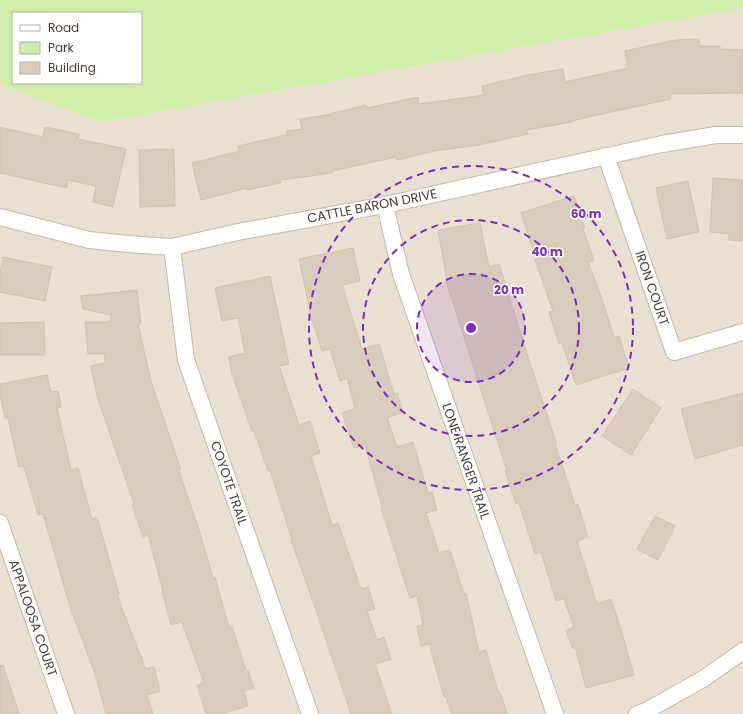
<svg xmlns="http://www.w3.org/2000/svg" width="743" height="714" viewBox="0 0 743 714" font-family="Poppins,sans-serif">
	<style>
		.residential { fill: #e9e0d2 }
		.green { fill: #d2eda9; fill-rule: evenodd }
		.building { fill: #daccbc; stroke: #d2c1ab }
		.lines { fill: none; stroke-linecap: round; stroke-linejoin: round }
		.street-casing { stroke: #c3b9a9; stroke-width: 18 }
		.street { stroke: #fff; stroke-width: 16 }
		.ring { fill: none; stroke: #7b2cbf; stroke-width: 2; stroke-dasharray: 7 5 }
		.labels { text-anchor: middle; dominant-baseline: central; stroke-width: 3; stroke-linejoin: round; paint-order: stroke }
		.street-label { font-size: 13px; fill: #473e34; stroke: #fff }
		.centre { fill: #7b2cbf; stroke: #fff; stroke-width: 2 }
		.ring-label { font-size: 12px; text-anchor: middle; font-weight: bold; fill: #7b2cbf; stroke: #fff; stroke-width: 3; stroke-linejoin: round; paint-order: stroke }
	</style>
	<rect width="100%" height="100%" fill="#f4efe5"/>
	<path class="residential" d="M 743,8 L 743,714 L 0,714 L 0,85 L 101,122 Z"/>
	<path class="green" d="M 0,0 L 743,0 L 743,8 L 101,122 L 0,85 ZM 13,13 L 141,13 L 141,83 L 13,83 Z"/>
	<path class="building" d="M 699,39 L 700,46 L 720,46 L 720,49 L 743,50 L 743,93 L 670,94 L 671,99 L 571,121 L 572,122 L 527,130 L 528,134 L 480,145 L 434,151 L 397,160 L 396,157 L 332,171 L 332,173 L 281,180 L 281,183 L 247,190 L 247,188 L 201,200 L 192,163 L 239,151 L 238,146 L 287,135 L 287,131 L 302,129 L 300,119 L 333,114 L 333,113 L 366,105 L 367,108 L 418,97 L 419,104 L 484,95 L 482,86 L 528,75 L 563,69 L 565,82 L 628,68 L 625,51 L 675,40 Z
		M 0,127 L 43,137 L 45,127 L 79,134 L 78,139 L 126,149 L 113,207 L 93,202 L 96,186 L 68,180 L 66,188 L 0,173 Z
		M 174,149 L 175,206 L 140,207 L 139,150 Z
		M 713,178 L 743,180 L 743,241 L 729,240 L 729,234 L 710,232 Z
		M 688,181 L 699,232 L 667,239 L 656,188 Z
		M 574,196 L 585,228 L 583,229 L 594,260 L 588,262 L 601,296 L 614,337 L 619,336 L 629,368 L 576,385 L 562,343 L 559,344 L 549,312 L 553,311 L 535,260 L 536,259 L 521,213 Z
		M 480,223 L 489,267 L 499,264 L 529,360 L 556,442 L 555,443 L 575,505 L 578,504 L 588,537 L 577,541 L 597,604 L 611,599 L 620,626 L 634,675 L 586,688 L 575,648 L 573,649 L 566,630 L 574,627 L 564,599 L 556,601 L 541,552 L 535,554 L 519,503 L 516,504 L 505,471 L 507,471 L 446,281 L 447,281 L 438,230 Z
		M 353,248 L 360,281 L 342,285 L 362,349 L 379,344 L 394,394 L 397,393 L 403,412 L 387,418 L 397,447 L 413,442 L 428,493 L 432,492 L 437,510 L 426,513 L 439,553 L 450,550 L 464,594 L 466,593 L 479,652 L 486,650 L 498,692 L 500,692 L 507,714 L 452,714 L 446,697 L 444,697 L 429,644 L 421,646 L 417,626 L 423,625 L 417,596 L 410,598 L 381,508 L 382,507 L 365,445 L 354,448 L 342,413 L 355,408 L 347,378 L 340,381 L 330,349 L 322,351 L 309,310 L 310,310 L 299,259 Z
		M 3,257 L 52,267 L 45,301 L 0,292 L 0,272 Z
		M 270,276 L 289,364 L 279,366 L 299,425 L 310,421 L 320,453 L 311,456 L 332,525 L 338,523 L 361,589 L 368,587 L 375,609 L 367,611 L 377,640 L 384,637 L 391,659 L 375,664 L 392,714 L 351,714 L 309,590 L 291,540 L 292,540 L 270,470 L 268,471 L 254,431 L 252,431 L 232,374 L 229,357 L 245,353 L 238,318 L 222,321 L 215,288 Z
		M 137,290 L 141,324 L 138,324 L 151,381 L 181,470 L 179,471 L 200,533 L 213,578 L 215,577 L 229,628 L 232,627 L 246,670 L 248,670 L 254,688 L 244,691 L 248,706 L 221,714 L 206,714 L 197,685 L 204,683 L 182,622 L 171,625 L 162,591 L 163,591 L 148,535 L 143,537 L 132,505 L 134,504 L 97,396 L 91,366 L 105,363 L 104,354 L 88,354 L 85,322 L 110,322 L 111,315 L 83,309 L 81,296 Z
		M 44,322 L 45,355 L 0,355 L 0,323 Z
		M 47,375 L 51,392 L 58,391 L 61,407 L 57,408 L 71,470 L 78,468 L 92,519 L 97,517 L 119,594 L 117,595 L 140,655 L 141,655 L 145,669 L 154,667 L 160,691 L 147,695 L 153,714 L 106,714 L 95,673 L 71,610 L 43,514 L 38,515 L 24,466 L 19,467 L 8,418 L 5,418 L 0,395 L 0,384 Z
		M 633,389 L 661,408 L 631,455 L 602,436 Z
		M 743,393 L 743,445 L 695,459 L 681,409 Z
		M 655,516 L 675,526 L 658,560 L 637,549 Z
		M 3,665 L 19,714 L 0,714 L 0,666 Z"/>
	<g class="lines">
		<defs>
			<path id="street" d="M 606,156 L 674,352 L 743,332
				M 385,205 L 401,274 L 555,714
				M 0,217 L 89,240 L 128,244 L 172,247 L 238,232 L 385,205 L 662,144 L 716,135 L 743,135
				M 172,247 L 186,360 L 310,714
				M 0,523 L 66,714
				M 637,714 L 646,711 L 703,679 L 743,651"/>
		</defs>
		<use href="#street" class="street-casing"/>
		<use href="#street" class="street"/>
	</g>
	<circle cx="471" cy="328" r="54" fill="#7b2cbf" fill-opacity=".12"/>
	<g class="ring">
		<circle cx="471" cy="328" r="54"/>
		<circle cx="471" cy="328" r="108"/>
		<circle cx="471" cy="328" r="162"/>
	</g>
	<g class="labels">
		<g class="street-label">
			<text transform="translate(372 206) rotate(-11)">CATTLE BARON DRIVE</text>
			<text transform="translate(652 288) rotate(71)">IRON COURT</text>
			<text transform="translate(466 461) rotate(71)">LONE RANGER TRAIL</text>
			<text transform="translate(229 483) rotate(71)">COYOTE TRAIL</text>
			<text transform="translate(33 618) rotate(71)">APPALOOSA COURT</text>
		</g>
	</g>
	<circle cx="471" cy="328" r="6" class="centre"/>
	<g class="ring-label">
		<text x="586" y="218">60 m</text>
		<text x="547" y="256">40 m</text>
		<text x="509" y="294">20 m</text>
	</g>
	<rect x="12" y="12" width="130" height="72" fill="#ffffff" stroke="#b5b2ae"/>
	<rect x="20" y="25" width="20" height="6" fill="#ffffff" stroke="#b5b2ae"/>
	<text x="48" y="32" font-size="12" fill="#473e34">Road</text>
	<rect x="20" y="42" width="20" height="12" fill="#d2eda9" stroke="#b5b2ae"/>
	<text x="48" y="52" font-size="12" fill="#473e34">Park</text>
	<rect x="20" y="62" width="20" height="12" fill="#daccbc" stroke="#b5b2ae"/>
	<text x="48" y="72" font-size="12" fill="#473e34">Building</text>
</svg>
